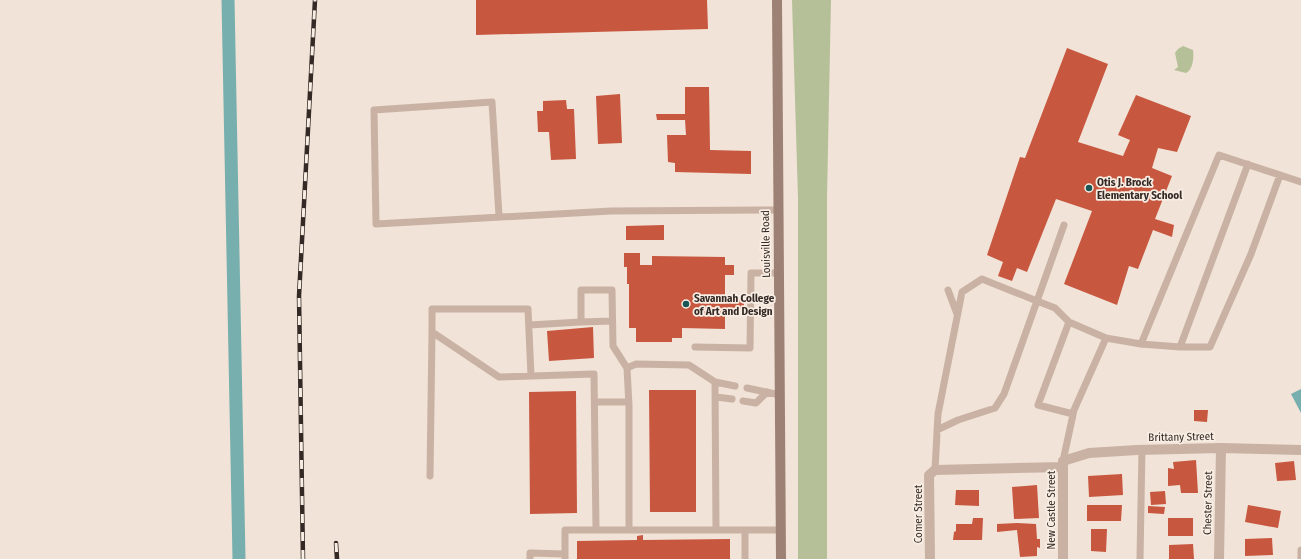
<svg xmlns="http://www.w3.org/2000/svg" width="1301" height="559" viewBox="0 0 1301 559" font-family="'Fira Sans Condensed',sans-serif">
	<style>
		.green { fill: #b5c098 }
		.water { fill: #76afad }
		.lines { fill: none; stroke-linecap: round; stroke-linejoin: round }
		.canal { stroke: #76afad; stroke-width: 13 }
		.building { fill: #c8573f }
		.lane { stroke: #c9b2a4; stroke-width: 7 }
		.street { stroke: #c9b2a4; stroke-width: 10 }
		.secondary { stroke: #9d8175; stroke-width: 10 }
		.rail-casing { stroke: #342925; stroke-width: 4.5 }
		.rail { stroke: #f9eee4; stroke-width: 3; stroke-dasharray: 9; stroke-linecap: butt }
		.poi-dot { fill: #1b5656; stroke: #f9eee4; stroke-width: 1.5 }
		.labels { text-anchor: middle; dominant-baseline: central; stroke-width: 3.5; stroke-linejoin: round; paint-order: stroke }
		.poi-label { font-size: 11px; font-weight: bold; fill: #342925; stroke: #f9eee4; text-anchor: start }
		.street-label { font-size: 11px; fill: #342925; stroke: #f9eee4 }
	</style>
	<rect width="100%" height="100%" fill="#f1e3d7"/>
	<path class="green" d="M 792,0 L 831,0 L 827,197 L 827,559 L 798,559 L 798,198 Z
		M 1183,46 L 1193,50 C 1194,57 1193,70 1186,73 L 1174,70 L 1178,67 L 1175,53 L 1178,49 Z"/>
	<path class="water" d="M 1301,389 L 1301,413 L 1291,394 Z"/>
	<g class="lines">
		<path class="canal" d="M 228,0 L 239,559"/>
	</g>
	<path class="building" d="M 476,0 L 707,0 L 708,29 L 476,35 Z
		M 1067,48 L 1108,64 L 1078,142 L 1123,156 L 1130,140 L 1118,135 L 1136,95 L 1191,116 L 1177,152 L 1158,148 L 1152,168 L 1172,176 L 1155,219 L 1174,225 L 1172,237 L 1153,230 L 1138,269 L 1129,266 L 1117,305 L 1064,284 L 1092,211 L 1056,199 L 1027,272 L 1017,268 L 1012,281 L 998,276 L 1003,262 L 987,255 L 1020,157 L 1025,158 Z
		M 685,87 L 709,87 L 710,150 L 751,151 L 751,174 L 675,172 L 675,163 L 668,162 L 667,135 L 686,135 L 685,120 L 657,120 L 656,114 L 685,114 Z
		M 620,94 L 622,143 L 598,144 L 596,96 Z
		M 566,100 L 567,109 L 574,109 L 576,159 L 551,160 L 549,132 L 538,132 L 537,111 L 543,111 L 543,101 Z
		M 664,225 L 664,240 L 626,240 L 626,226 Z
		M 624,253 L 640,253 L 640,265 L 652,265 L 652,256 L 725,257 L 725,265 L 734,265 L 734,275 L 725,275 L 725,298 L 744,298 L 744,308 L 733,308 L 733,311 L 725,311 L 725,329 L 682,328 L 682,338 L 672,338 L 672,342 L 636,342 L 636,328 L 629,328 L 629,284 L 627,284 L 627,267 L 624,267 Z
		M 593,327 L 594,358 L 549,361 L 547,331 Z
		M 649,390 L 696,390 L 696,512 L 650,512 Z
		M 576,391 L 577,513 L 530,514 L 529,392 Z
		M 1194,410 L 1208,410 L 1207,422 L 1194,421 Z
		M 1196,460 L 1198,493 L 1181,493 L 1180,485 L 1168,486 L 1168,468 L 1174,469 L 1173,462 Z
		M 1294,461 L 1296,480 L 1277,481 L 1275,463 Z
		M 1122,474 L 1123,495 L 1089,497 L 1088,476 Z
		M 1037,485 L 1039,518 L 1014,519 L 1012,487 Z
		M 956,490 L 979,490 L 979,506 L 955,505 Z
		M 1165,491 L 1166,504 L 1151,505 L 1150,492 Z
		M 1087,505 L 1122,505 L 1121,521 L 1087,521 Z
		M 1248,505 L 1281,511 L 1278,528 L 1245,522 Z
		M 1148,506 L 1165,507 L 1164,514 L 1148,513 Z
		M 973,518 L 983,518 L 982,540 L 953,540 L 954,532 L 956,531 L 956,524 L 972,524 Z
		M 1168,518 L 1193,518 L 1193,536 L 1168,536 Z
		M 1017,523 L 1036,524 L 1037,539 L 1040,539 L 1040,548 L 1037,547 L 1037,556 L 1020,557 L 1017,530 L 997,532 L 997,524 Z
		M 1091,529 L 1107,529 L 1106,552 L 1091,551 Z
		M 643,535 L 643,540 L 730,539 L 730,559 L 577,559 L 577,541 L 637,540 L 637,536 Z
		M 1272,538 L 1273,555 L 1245,556 L 1245,539 Z
		M 1193,544 L 1194,559 L 1169,559 L 1169,545 Z"/>
	<g class="lines">
		<path class="lane" d="M 1248,164 L 1180,347 L 1210,347 L 1251,254 L 1280,175
			M 499,216 L 492,102 L 374,110 L 376,224 L 611,211 L 778,210
			M 1064,225 L 1037,301 L 1055,308 L 1069,322
			M 948,290 L 957,314
			M 612,321 L 581,322 L 581,290 L 612,290 L 613,346 L 627,368 L 629,406 L 629,530
			M 529,325 L 581,322
			M 432,332 L 432,309 L 528,309 L 531,376
			M 1141,344 L 1219,155 L 1301,182
			M 695,347 L 750,348 L 751,273 L 779,273
			M 627,368 L 636,364 L 689,365 L 715,382
			M 747,388 L 780,395
			M 716,397 L 732,399
			M 743,401 L 756,403 L 767,392
			M 595,402 L 629,402
			M 1073,414 L 1038,405 L 1069,322 L 1106,338
			M 1063,461 L 1074,410 L 1106,338 L 1141,344 L 1180,347
			M 935,470 L 938,414 L 962,292 L 982,279 L 1037,301 L 1004,394 L 995,408 L 958,420 L 937,430
			M 430,476 L 432,332 L 499,377 L 594,374 L 596,530
			M 716,530 L 715,382 L 735,386
			M 745,530 L 781,530
			M 565,554 L 565,530 L 745,530 L 745,559
			M 530,559 L 530,553 L 565,554 L 565,559
			M 1140,559 L 1142,449
			M 1301,559 L 1301,550"/>
		<path class="street" d="M 930,559 L 929,475 L 935,470 L 1063,467
			M 1063,559 L 1063,461 L 1089,453 L 1137,450 L 1221,448 L 1301,450
			M 1219,559 L 1221,448"/>
		<path class="secondary" d="M 777,0 L 781,559"/>
		<defs>
			<path id="rail" d="M 336,543 L 337,559
				M 303,559 L 299,296 L 315,0"/>
		</defs>
		<use href="#rail" class="rail-casing"/>
		<use href="#rail" class="rail"/>
	</g>
	<g class="poi-dot">
		<circle cx="1089" cy="188" r="4"/>
		<circle cx="686" cy="304" r="4"/>
	</g>
	<g class="labels">
		<g class="poi-label">
			<text x="1097" y="182">Otis J. Brock<tspan x="1097" dy="13">Elementary School</tspan></text>
			<text x="694" y="298">Savannah College<tspan x="694" dy="13">of Art and Design</tspan></text>
		</g>
		<g class="street-label">
			<text transform="translate(766 244) rotate(-91)">Louisville Road</text>
			<text transform="translate(1181 437) rotate(-1)">Brittany Street</text>
			<text transform="translate(1208 503) rotate(-89)">Chester Street</text>
			<text transform="translate(1051 510) rotate(-90)">New Castle Street</text>
			<text transform="translate(918 514) rotate(-90)">Comer Street</text>
		</g>
	</g>
</svg>
